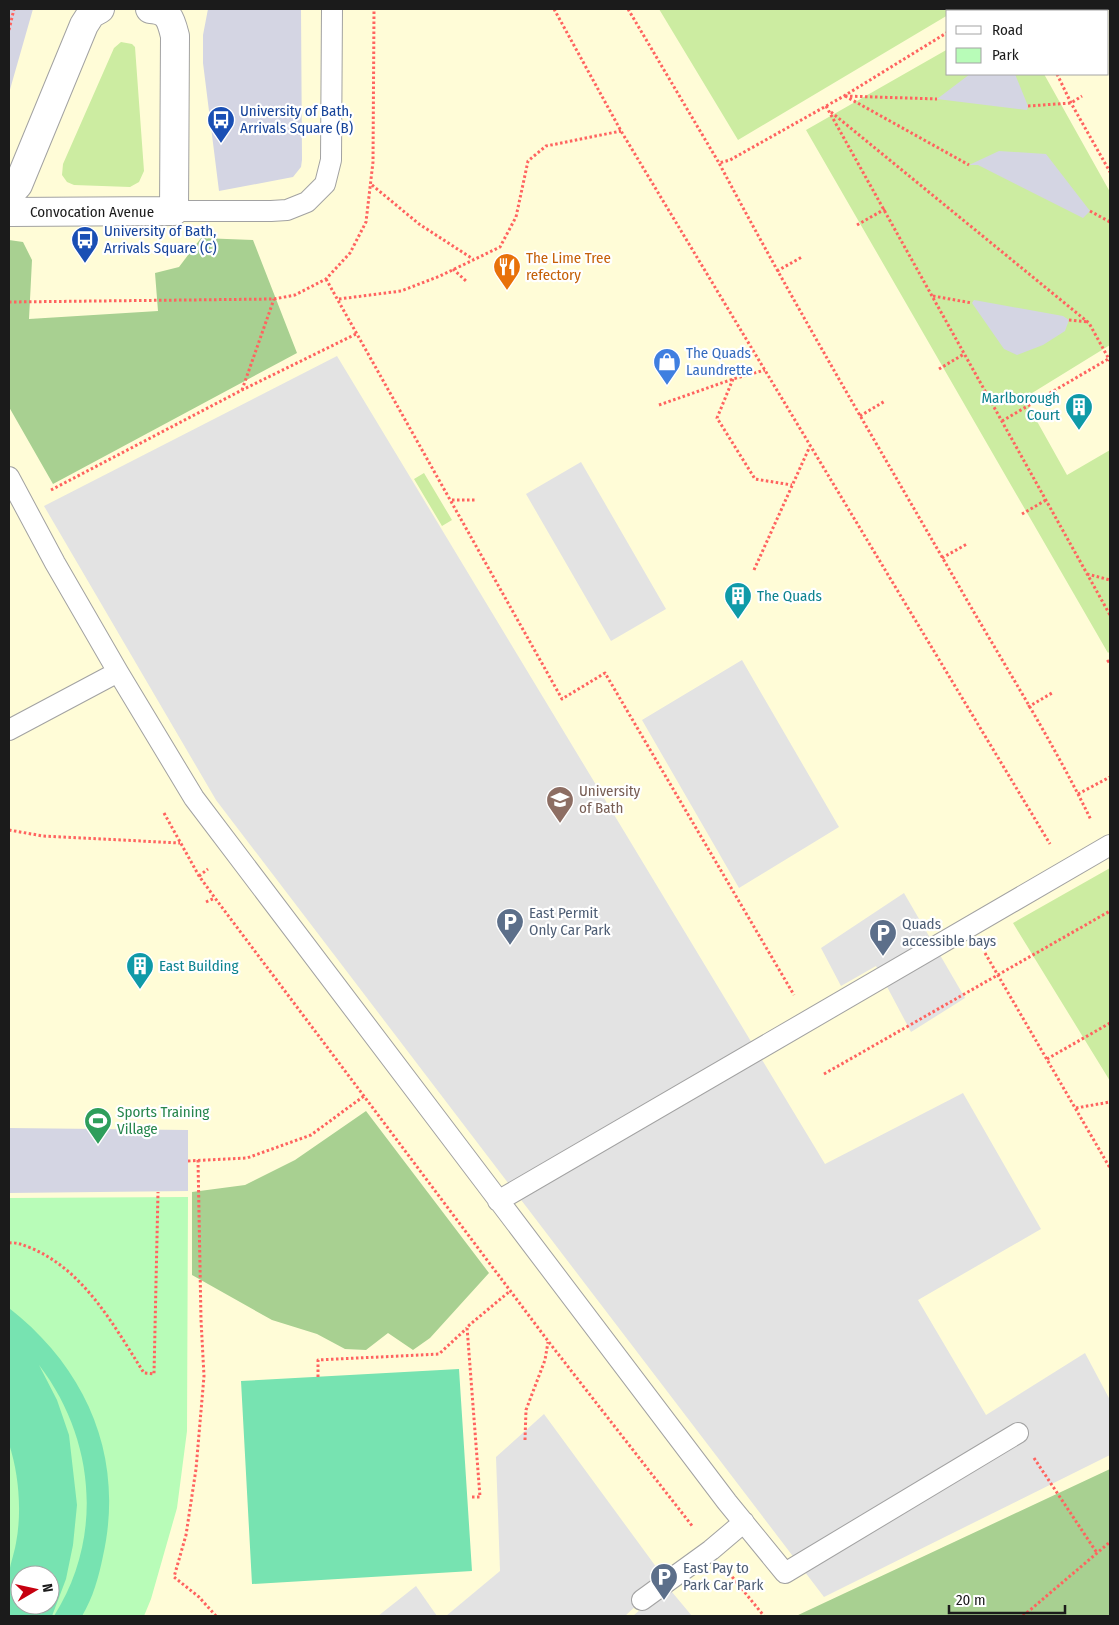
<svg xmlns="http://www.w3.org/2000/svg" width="1119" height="1625" viewBox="0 0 1119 1625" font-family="'Fira Sans Condensed',sans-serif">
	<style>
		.education { fill: #fffcd7; fill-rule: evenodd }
		.grass { fill: #cceca1 }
		.forest { fill: #a8d091 }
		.park { fill: #b8fcb8; fill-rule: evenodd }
		.pitch { fill: #77e3b1; fill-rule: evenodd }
		.parking { fill: #e3e3e3 }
		.plaza { fill: #d4d5e3 }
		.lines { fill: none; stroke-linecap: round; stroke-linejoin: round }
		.lane-casing { stroke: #a2a2a2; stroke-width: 22 }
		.street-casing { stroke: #a2a2a2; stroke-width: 30 }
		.path { stroke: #ff635f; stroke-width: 3; stroke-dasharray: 2.5 2.5; stroke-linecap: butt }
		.lane { stroke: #fff; stroke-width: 20 }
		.street { stroke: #fff; stroke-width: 28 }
		.labels { text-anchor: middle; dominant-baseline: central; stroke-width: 4.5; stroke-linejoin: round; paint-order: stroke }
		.transit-label { font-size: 15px; fill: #164399; stroke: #fff; text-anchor: start }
		.street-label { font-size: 15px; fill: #1b1b1b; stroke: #fff }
		.food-label { font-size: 15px; fill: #c56008; stroke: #fff; text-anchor: start }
		.shop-label { font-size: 15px; fill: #366cbe; stroke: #fff; text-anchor: start }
		.culture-label { font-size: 15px; fill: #0d838f; stroke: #fff; text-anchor: start }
		.education-label { font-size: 15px; fill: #785e54; stroke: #fff; text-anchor: start }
		.service-label { font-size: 15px; fill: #4e5e75; stroke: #fff; text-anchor: start }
		.leisure-label { font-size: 15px; fill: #27864d; stroke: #fff; text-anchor: start }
	</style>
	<rect width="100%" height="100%" fill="#ede8df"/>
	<path class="education" d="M 9,9 L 1110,9 L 1110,1616 L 9,1616 ZM 948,11 L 1108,11 L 1108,74 L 948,74 ZM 20,1575 L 50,1575 L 50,1605 L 20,1605 Z"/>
	<path class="grass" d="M 659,9 L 958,9 L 954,11 L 948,11 L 948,15 L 738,140 Z
		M 121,42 L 132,44 L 135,47 L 144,171 L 139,182 L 130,187 L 74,185 L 67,182 L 62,175 L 63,164 L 114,48 Z
		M 948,49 L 948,74 L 1044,74 L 1110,192 L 1110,345 L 1024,398 L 1067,475 L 1110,450 L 1110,651 L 1108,653 L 806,130 Z
		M 424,473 L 452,520 L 442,526 L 414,479 Z
		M 1110,868 L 1110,1081 L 1013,923 Z"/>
	<path class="forest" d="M 201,238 L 253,240 L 297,353 L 53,484 L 9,407 L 9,240 L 23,242 L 32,260 L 29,319 L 158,311 L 155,273 L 179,267 Z
		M 366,1111 L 489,1273 L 430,1338 L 413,1350 L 388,1333 L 366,1350 L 345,1349 L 317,1334 L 272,1320 L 192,1275 L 192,1192 L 245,1185 L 295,1160 Z
		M 1110,1469 L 1110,1616 L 796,1616 Z"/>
	<path class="park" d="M 188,1197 L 187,1431 L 177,1508 L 151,1599 L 144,1616 L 9,1616 L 9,1198 ZM 20,1575 L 50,1575 L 50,1605 L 20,1605 Z"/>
	<path class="pitch" d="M 9,1308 C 87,1369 125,1457 103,1556 C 99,1576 93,1598 82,1616 L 54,1616 C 104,1537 95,1438 39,1365 L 57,1400 L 69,1435 L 77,1505 L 73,1545 L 66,1579 L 52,1616 L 9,1616 C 9,1603 8,1590 9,1577 C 9,1566 14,1555 16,1543 C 22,1512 19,1474 9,1444 ZM 20,1575 L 50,1575 L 50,1605 L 20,1605 Z
		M 459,1369 L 472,1571 L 252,1584 L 241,1381 Z"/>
	<path class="parking" d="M 337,356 L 825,1164 L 963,1093 L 1041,1229 L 918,1300 L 986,1415 L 1085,1353 L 1110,1400 L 1110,1455 L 824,1597 L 216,800 L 44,506 Z
		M 581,462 L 666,609 L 611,641 L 526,494 Z
		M 742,660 L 839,827 L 739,888 L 642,720 Z
		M 904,893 L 965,998 L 911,1032 L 876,966 L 841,986 L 821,948 Z
		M 544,1414 L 665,1579 L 625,1616 L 446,1616 L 500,1571 L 496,1457 Z
		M 416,1586 L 437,1616 L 378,1616 Z
		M 667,1586 L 692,1616 L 633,1616 Z"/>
	<path class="plaza" d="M 9,9 L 33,9 L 9,93 Z
		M 208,9 L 301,9 L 302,160 L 301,167 L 293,177 L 219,191 L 203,63 L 203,35 Z
		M 970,74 L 1015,74 L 1028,106 L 1027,110 L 937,99 Z
		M 999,151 L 1046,154 L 1090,211 L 1083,218 L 978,165 L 969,165 Z
		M 974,300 L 1063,316 L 1069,320 L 1065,331 L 1043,345 L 1017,355 L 1004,349 L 972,303 Z
		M 9,1128 L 188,1130 L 188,1191 L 9,1193 Z"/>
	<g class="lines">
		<defs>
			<path id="lane" d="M 174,211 L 271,211 L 287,210 L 307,202 L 325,184 L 331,160 L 332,9
				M 9,477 L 55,563 L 118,672 L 194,798 L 727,1502 L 785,1573 L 1018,1433
				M 9,730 L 118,672
				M 498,1201 L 1110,845
				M 642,1600 L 711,1550 L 744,1522"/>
			<path id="street" d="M 9,195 L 18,185 L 84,25 L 91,14 L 100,9
				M 9,212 L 174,211 L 175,36 C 171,20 169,10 150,9"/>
		</defs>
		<use href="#lane" class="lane-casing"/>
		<use href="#street" class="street-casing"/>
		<path class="path" d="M 554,9 L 621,131 L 1050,844
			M 628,9 L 719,163
			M 982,11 L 986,9
			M 9,30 L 14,9
			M 948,32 L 844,96 L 730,160 L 719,163 C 798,312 884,456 968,602 C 1010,674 1055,746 1091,820
			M 1057,74 L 1071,103 L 1110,172
			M 845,96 L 969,165
			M 845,96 L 937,99
			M 826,106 L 1110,615
			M 1028,106 L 1071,103 L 1082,96
			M 831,112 L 1089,323 L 1110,361
			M 372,185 L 419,224 L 473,259
			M 1090,211 L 1110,222
			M 857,225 L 885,209
			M 453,269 L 466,281
			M 777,271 L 802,257
			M 326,279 L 562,699 L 605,673 L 794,995
			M 933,296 L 972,303
			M 339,299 L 401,291 L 440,276 L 500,247 L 516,217 L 528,161 L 546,146 L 621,131
			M 9,302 L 274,299 L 295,295 L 326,279 L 350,253 L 366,222 L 373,162 L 374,9
			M 1069,320 L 1088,322
			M 939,369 L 964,354
			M 733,379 L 717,418 L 755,479 L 792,485
			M 242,390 L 274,299
			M 659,405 L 733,379 L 765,370
			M 860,416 L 885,401
			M 1002,421 L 1110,358
			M 51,490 L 242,390 L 358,333
			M 452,500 L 476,500
			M 1022,514 L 1046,500
			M 942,558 L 967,544
			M 754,570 L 810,446
			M 1087,574 L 1110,580
			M 1107,662 L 1110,660
			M 1028,707 L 1052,693
			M 1078,794 L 1110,777
			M 164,813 L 199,876 L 215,898 L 548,1341 L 693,1527
			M 9,830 L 43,836 L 180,843
			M 199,876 L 208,869
			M 206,902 L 215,898
			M 985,953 L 1110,1168
			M 1047,1059 L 1110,1023
			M 824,1074 L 1110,911
			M 1076,1108 L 1110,1102
			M 198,1160 L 201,1320 L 204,1376 L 196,1469 L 186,1535 L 174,1577 L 199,1597 L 216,1616
			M 188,1161 L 247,1158 L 311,1135 L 364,1096
			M 9,1243 C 17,1242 23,1245 31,1248 C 85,1271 114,1326 144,1373 L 154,1374 L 158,1192
			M 318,1377 L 318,1360 L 439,1354 L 467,1328
			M 525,1440 L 526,1410 L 545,1360 L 548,1342
			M 1034,1458 L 1097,1553
			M 472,1497 L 480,1497 L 467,1327 L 510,1291
			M 729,1573 L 764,1616
			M 1023,1616 L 1110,1542"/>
		<use href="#lane" class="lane"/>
		<use href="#street" class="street"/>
	</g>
	<defs>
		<symbol id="bus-pin" viewBox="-11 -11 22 30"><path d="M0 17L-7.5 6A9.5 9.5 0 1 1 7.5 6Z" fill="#1a4fb4" stroke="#fff"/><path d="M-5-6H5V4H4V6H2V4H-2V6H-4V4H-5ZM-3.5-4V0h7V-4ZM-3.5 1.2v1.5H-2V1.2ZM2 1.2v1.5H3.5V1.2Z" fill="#fff"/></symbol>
		<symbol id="restaurant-pin" viewBox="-11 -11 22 30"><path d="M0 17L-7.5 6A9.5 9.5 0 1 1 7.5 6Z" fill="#e8710a" stroke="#fff"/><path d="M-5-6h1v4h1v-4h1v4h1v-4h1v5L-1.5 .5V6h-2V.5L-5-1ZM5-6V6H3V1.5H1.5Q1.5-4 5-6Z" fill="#fff"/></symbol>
		<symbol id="shop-pin" viewBox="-11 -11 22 30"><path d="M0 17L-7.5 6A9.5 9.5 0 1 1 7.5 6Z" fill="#3f7fe0" stroke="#fff"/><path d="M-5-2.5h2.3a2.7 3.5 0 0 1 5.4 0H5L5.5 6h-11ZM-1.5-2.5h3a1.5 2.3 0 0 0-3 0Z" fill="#fff"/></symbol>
		<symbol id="building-pin" viewBox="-11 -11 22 30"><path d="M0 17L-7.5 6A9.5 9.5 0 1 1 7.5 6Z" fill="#0f9aa8" stroke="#fff"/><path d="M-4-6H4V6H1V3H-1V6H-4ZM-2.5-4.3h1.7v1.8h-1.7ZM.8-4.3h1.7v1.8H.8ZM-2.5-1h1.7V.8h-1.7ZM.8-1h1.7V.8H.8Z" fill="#fff"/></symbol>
		<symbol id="university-pin" viewBox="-11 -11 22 30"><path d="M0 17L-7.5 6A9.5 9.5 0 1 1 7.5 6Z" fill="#8d6e63" stroke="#fff"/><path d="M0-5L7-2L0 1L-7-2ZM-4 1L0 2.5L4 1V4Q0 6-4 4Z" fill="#fff"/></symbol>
		<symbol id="parking-pin" viewBox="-11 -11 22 30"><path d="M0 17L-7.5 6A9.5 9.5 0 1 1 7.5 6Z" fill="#5c6f8a" stroke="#fff"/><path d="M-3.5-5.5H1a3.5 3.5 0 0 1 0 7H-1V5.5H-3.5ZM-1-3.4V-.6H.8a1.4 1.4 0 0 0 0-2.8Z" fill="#fff"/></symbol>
		<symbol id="stadium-pin" viewBox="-11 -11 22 30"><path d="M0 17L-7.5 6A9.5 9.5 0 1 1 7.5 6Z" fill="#2e9e5b" stroke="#fff"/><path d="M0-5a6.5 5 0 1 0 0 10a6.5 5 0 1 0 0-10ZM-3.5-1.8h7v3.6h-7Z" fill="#fff"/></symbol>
	</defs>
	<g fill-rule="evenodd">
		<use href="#bus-pin" x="205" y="104" width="32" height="43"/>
		<use href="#bus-pin" x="69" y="224" width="32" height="43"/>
		<use href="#restaurant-pin" x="491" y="251" width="32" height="43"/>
		<use href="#shop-pin" x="651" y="346" width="32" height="43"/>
		<use href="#building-pin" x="1063" y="391" width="32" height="43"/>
		<use href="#building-pin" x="722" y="580" width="32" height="43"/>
		<use href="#university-pin" x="544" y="784" width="32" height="43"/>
		<use href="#parking-pin" x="494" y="906" width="32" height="43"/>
		<use href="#parking-pin" x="867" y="917" width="32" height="43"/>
		<use href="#building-pin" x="124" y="950" width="32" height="43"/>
		<use href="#stadium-pin" x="82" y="1105" width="32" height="43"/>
		<use href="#parking-pin" x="648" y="1561" width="32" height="43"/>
	</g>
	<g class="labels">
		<g class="transit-label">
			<text x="240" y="111">University of Bath,<tspan x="240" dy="17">Arrivals Square (B)</tspan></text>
			<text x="104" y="231">University of Bath,<tspan x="104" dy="17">Arrivals Square (C)</tspan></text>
		</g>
		<g class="street-label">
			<text x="92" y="212">Convocation Avenue</text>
		</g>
		<g class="food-label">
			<text x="526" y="258">The Lime Tree<tspan x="526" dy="17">refectory</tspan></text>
		</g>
		<g class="shop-label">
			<text x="686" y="353">The Quads<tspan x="686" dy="17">Laundrette</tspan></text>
		</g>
		<g class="culture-label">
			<text x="1060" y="398" text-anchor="end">Marlborough<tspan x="1060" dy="17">Court</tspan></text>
			<text x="757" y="596">The Quads</text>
			<text x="159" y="966">East Building</text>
		</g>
		<g class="education-label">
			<text x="579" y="791">University<tspan x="579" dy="17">of Bath</tspan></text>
		</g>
		<g class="service-label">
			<text x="529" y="913">East Permit<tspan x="529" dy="17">Only Car Park</tspan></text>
			<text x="902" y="924">Quads<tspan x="902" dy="17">accessible bays</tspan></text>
			<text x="683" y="1568">East Pay to<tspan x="683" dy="17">Park Car Park</tspan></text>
		</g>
		<g class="leisure-label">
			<text x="117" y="1112">Sports Training<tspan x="117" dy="17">Village</tspan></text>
		</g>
	</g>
	<rect width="1119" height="1625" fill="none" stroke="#1b1b1b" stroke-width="20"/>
	<rect x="946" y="10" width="162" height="65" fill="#ffffff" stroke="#a4a4a4"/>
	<rect x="956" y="26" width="25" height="8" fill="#ffffff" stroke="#a4a4a4"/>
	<text x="992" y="35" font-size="15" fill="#1b1b1b">Road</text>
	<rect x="956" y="48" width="25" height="15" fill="#b8fcb8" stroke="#a4a4a4"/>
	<text x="992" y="60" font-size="15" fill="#1b1b1b">Park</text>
	<g transform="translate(35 1590) rotate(81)"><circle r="24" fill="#ffffff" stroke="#a4a4a4"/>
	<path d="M0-4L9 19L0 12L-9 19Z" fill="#c6000f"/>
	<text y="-8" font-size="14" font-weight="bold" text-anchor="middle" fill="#1b1b1b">N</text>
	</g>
	<path d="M949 1605v8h116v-8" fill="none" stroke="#1b1b1b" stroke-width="2.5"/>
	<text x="956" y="1605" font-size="15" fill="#1b1b1b" stroke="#ffffff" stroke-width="4" paint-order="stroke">20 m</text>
</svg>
